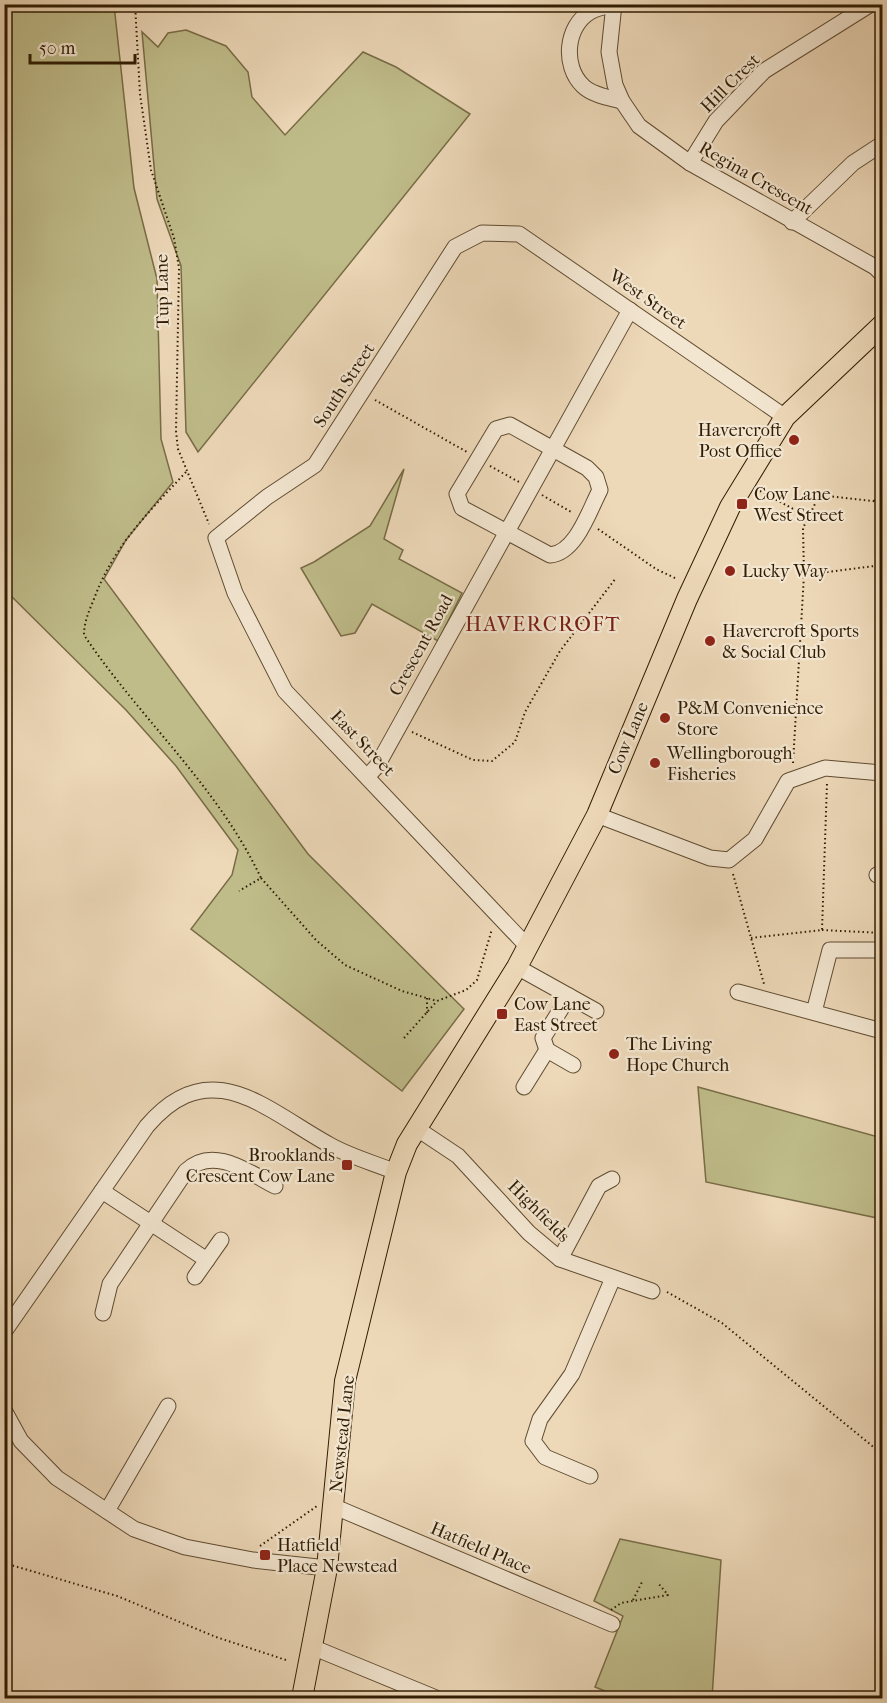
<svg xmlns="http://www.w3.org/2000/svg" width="887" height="1703" viewBox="0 0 887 1703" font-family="'IM FELL French Canon',serif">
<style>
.green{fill:#bfbc8a;stroke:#786c46;stroke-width:1.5}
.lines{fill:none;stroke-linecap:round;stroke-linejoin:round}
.minor-casing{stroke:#5f4b30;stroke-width:17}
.major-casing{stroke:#301c03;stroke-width:22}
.path{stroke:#301c03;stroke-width:2;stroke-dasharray:1.5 3;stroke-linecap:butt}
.minor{stroke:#f3e6d1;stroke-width:15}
.major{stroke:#edd8b8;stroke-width:20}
.poi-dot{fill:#8f2418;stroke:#f3e6d1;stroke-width:2}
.labels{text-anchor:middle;stroke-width:4.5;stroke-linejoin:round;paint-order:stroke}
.street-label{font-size:18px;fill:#301c03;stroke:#f3e6d1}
.poi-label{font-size:18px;fill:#301c03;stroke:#f3e6d1;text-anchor:start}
.quarter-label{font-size:21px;letter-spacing:1.5px;fill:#7a1f14;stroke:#f3e6d1}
</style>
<rect width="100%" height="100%" fill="#edd8b8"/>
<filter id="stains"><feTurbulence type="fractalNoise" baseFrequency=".00333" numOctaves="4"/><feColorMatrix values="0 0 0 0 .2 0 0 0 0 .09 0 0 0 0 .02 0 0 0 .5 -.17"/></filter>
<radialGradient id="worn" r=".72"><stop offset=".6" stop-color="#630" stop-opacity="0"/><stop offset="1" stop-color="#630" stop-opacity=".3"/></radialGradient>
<g class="green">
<polygon points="4,5 114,5 134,188 157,279 161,439 173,482 126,540 104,579 308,854 464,1009 402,1091 191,929 232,875 238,850 176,766 126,710 5,590"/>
<polygon points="186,30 226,46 248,72 252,97 285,135 363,52 396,67 470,114 198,452 186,432 181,266 157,199 142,32 158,47 168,33"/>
<polygon points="404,469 384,539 403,550 399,559 462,593 438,641 372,604 355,633 341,636 301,568 314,562 370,526"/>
<polygon points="698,1087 882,1138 882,1219 706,1182"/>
<polygon points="620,1539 721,1560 712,1698 622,1698 595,1687 623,1616 594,1601"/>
</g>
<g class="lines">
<defs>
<g id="minor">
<path d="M612,4C606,7 596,8 590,12C566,26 562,66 583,86C592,95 610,98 622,101"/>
<polyline points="614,4 609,52 615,85 622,101 639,126 690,163 875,267 882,274"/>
<polyline points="690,163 716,121 764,71 871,4"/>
<polyline points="792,222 853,163 882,144"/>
<path d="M510,425L587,468L596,477L600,490C589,511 576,553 550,555L462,508L457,494L496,429Z"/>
<polyline points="368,776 377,766 630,310"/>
<polyline points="597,815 710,858 729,860 755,839 788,781 825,768 882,773"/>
<polyline points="877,875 882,873"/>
<polyline points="527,946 285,691 235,593 216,538 267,497 315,465 455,247 482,233 519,234 785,417"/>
<polyline points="517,967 596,1011"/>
<polyline points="738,992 882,1031"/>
<polyline points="814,1012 830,950 876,950"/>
<polyline points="547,1050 543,1038 569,996"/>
<polyline points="524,1087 547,1050 573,1065"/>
<polyline points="416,1128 458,1156 529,1233 560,1259 652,1291"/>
<polyline points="102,1191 207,1260"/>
<polyline points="560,1259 599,1186 612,1179"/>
<polyline points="195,1277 221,1240"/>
<path d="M103,1313L110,1284L186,1171C213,1145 248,1172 275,1186"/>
<path d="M4,1332L147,1126C210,1052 265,1109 328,1144C348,1156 374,1163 396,1172"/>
<polyline points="4,1410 21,1441 57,1478 134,1529 185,1547 253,1560 327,1568"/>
<polyline points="590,1476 545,1457 533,1441 540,1419 572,1374 613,1278"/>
<polyline points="335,1507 612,1624"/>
<polyline points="107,1511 168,1406"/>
<polyline points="312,1647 436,1698"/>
</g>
<polyline id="major" points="302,1698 327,1568 345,1381 396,1172 407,1144 517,967 597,815 687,599 730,507 785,417 882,325"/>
</defs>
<use href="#minor" class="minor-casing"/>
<use href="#major" class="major-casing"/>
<g class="path">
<polyline points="135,4 140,94 151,170 174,238 179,268 176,431 178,449 209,524"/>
<polyline points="375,400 467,452"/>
<polyline points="490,466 519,482"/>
<path d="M186,472C148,513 114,545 94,599C89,611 84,622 84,635C140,719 217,785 261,878L239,891"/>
<polyline points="760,491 808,517"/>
<polyline points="542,495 573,513"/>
<polyline points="874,501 882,489"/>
<polyline points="598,529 656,569 677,579"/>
<polyline points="804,575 803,528 817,500 828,496 882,502"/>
<polyline points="412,732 473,760 492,761 515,742 525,712 560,651 616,578"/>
<polyline points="793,763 804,575 882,565"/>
<polyline points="733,874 764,984"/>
<polyline points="261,878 316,940 345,965 402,991 437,1001 466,990 477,980 492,929"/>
<polyline points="822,930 882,933"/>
<polyline points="751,938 822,930 827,783"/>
<polyline points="427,1013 427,998"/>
<polyline points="404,1038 437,1001"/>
<polyline points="667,1292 722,1323 882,1454"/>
<polyline points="4,1455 10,1451"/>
<polyline points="260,1546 317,1506"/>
<polyline points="4,1563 117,1596 216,1637 286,1660"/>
<polyline points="633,1600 642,1582"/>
<polyline points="611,1610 621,1603 668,1595 658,1583"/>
</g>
<use href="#minor" class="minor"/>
<use href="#major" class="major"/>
</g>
<g class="poi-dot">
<circle cx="794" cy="440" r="6"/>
<rect x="736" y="498" width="12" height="12" rx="3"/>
<circle cx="730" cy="571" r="6"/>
<circle cx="710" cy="641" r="6"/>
<circle cx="665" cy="718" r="6"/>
<circle cx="655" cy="763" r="6"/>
<rect x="496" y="1008" width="12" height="12" rx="3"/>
<circle cx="614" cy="1054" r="6"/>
<rect x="341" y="1159" width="12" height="12" rx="3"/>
<rect x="259" y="1549" width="12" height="12" rx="3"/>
</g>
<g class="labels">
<g class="street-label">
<text transform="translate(730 83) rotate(-45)" y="6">Hill Crest</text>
<text transform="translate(756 178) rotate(30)" y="6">Regina Crescent</text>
<text transform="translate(162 291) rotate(-91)" y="6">Tup Lane</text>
<text transform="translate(648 299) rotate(35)" y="6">West Street</text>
<text transform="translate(344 385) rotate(-57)" y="6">South Street</text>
<text transform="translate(421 645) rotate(-61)" y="6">Crescent Road</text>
<text transform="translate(628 738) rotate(-67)" y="6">Cow Lane</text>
<text transform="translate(363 743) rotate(46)" y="6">East Street</text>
<text transform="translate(539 1211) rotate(45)" y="6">Highfields</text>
<text transform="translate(342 1434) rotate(-84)" y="6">Newstead Lane</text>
<text transform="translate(481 1548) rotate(23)" y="6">Hatfield Place</text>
</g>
<g class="poi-label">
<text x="782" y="436" text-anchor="end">Havercroft<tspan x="782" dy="21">Post Office</tspan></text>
<text x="754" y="500">Cow Lane<tspan x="754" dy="21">West Street</tspan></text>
<text x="742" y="577">Lucky Way</text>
<text x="722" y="637">Havercroft Sports<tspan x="722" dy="21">&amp; Social Club</tspan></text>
<text x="677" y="714">P&amp;M Convenience<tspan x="677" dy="21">Store</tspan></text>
<text x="667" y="759">Wellingborough<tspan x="667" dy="21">Fisheries</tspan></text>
<text x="514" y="1010">Cow Lane<tspan x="514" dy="21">East Street</tspan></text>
<text x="626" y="1050">The Living<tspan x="626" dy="21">Hope Church</tspan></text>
<text x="335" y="1161" text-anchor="end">Brooklands<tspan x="335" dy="21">Crescent Cow Lane</tspan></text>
<text x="277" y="1551">Hatfield<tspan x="277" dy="21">Place Newstead</tspan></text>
</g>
<g class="quarter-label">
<text x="543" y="631">HAVERCROFT</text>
</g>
</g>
<rect width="887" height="1703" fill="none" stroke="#edd8b8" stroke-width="24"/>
<rect x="6" y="6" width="875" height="1691" fill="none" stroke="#301c03" stroke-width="3"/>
<rect x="12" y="12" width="863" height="1679" fill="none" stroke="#301c03" stroke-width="1.5"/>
<path d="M30 54v9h105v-9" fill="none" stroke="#301c03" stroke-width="3"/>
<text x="39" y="54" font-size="18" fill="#301c03" stroke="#f3e6d1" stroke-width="4.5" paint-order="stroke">50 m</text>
<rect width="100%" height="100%" filter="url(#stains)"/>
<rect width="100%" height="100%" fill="url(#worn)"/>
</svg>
